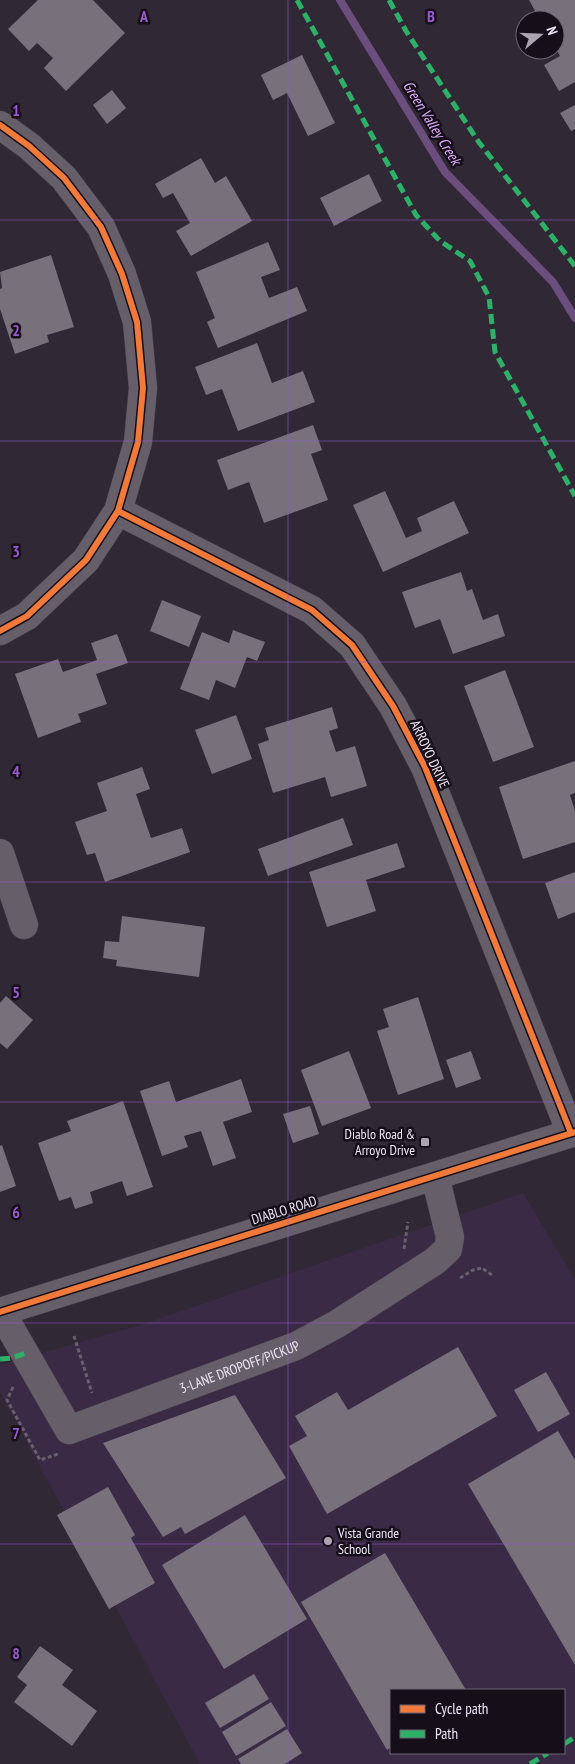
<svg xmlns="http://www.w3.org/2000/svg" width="575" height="1764" viewBox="0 0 575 1764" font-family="'PT Sans Narrow',sans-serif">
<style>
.built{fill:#3b2a46;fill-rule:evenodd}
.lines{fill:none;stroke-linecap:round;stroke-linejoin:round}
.stream{stroke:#6b4d7e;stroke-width:8}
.building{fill:#78717c}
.minor-casing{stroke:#4b4450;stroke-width:29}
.path{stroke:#67616b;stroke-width:3;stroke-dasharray:4 2.5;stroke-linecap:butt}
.minor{stroke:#665f6a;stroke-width:28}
.quiet{stroke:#2db169;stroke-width:5;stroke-dasharray:10 5;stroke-linecap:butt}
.cycleway-casing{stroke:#160f1a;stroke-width:9}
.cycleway{stroke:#f17a3a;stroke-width:6}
.grid{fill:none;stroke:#985acd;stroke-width:1;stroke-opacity:0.55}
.poi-dot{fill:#aca3b2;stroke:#160f1a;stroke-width:2}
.labels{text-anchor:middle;stroke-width:5;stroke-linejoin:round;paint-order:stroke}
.street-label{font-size:14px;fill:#efe5f6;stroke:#160f1a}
.poi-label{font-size:14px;fill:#efe5f6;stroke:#160f1a;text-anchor:end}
.water-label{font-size:15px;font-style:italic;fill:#ddaefc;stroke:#160f1a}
.grid-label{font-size:16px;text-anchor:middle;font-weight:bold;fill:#985acd;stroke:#160f1a;stroke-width:5;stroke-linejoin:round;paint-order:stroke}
</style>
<rect width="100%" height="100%" fill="#302835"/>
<path class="built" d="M523,1193L575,1280V1764H200L0,1392V1365L144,1324ZM391,1690H564V1753H391Z"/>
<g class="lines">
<polyline class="stream" points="340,0 445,172 553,282 575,318"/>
</g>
<g class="building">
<polygon points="38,0 93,0 125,33 66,91 44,68 53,58 37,43 29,51 8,29"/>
<polygon points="529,0 575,0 575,82 559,91 544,65 560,56 555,46 555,20 540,20"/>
<polygon points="302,55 335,123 308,136 287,93 273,100 261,75"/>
<polygon points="112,90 126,108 107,124 93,105"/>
<polygon points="575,105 575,129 571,131 560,113"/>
<polygon points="201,158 215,183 226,176 252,221 191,256 176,231 190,223 173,193 163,198 155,184"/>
<polygon points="369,174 382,201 334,226 320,198"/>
<polygon points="268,242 280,270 261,277 269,298 297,287 307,311 218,348 207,322 215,318 196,272"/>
<polygon points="51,255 74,327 47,335 49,342 15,354 0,309 0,289 2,288 0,272"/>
<polygon points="257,343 272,383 303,371 315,402 238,431 222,389 206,395 195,367"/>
<polygon points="313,425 322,450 311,454 328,500 264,523 249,482 228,490 217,460"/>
<polygon points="385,491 406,538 422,531 417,518 454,501 469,533 383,572 353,505"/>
<polygon points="461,572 467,591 472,589 483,620 498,614 505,636 453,654 440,619 415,628 402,592"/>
<polygon points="162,600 201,616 189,647 150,631"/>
<polygon points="233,630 265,642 257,661 247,657 235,688 216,680 209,700 180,689 202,632 229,643"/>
<polygon points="117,634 128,663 96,674 107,704 78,714 81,722 38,738 15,674 58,659 63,672 97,660 91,643"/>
<polygon points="505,670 534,747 493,762 464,686"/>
<polygon points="332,707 338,728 329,731 336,752 355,746 367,786 331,797 325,777 273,793 258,744 269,740 265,728"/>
<polygon points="236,715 252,759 212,774 195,730"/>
<polygon points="575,761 575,793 570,795 575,811 575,842 523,859 499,787"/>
<polygon points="142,767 150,789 136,794 151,838 182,828 190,852 105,882 95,853 87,855 75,822 107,811 97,783"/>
<polygon points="343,818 353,845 268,876 258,849"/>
<polygon points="397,843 405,867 366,880 376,911 327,927 309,872"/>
<polygon points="575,872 575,912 558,919 545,883"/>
<polygon points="122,916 205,927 199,977 116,966 117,960 103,958 105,941 119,942"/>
<polygon points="6,996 33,1020 7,1049 0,1043 0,1003"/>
<polygon points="418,997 444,1079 398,1095 377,1031 389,1027 383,1009"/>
<polygon points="349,1051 371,1108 322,1126 301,1070"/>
<polygon points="471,1051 481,1079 456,1088 446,1060"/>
<polygon points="241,1079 252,1112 223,1122 236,1158 213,1166 201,1131 184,1136 188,1147 162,1156 140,1091 169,1081 176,1102"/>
<polygon points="123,1101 153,1187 127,1196 122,1181 90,1192 93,1203 75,1209 71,1197 59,1201 38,1143 71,1131 67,1121"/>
<polygon points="310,1106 319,1134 293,1143 283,1114"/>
<polygon points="2,1145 16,1186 0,1192 0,1146"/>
<polygon points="458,1347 497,1416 327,1514 289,1446 307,1436 295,1416 337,1392 348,1410"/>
<polygon points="546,1372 570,1414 538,1432 514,1390"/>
<polygon points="235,1395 286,1478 185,1534 181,1527 163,1537 103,1443"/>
<polygon points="558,1431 575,1460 575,1665 468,1484"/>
<polygon points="108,1487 135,1535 131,1538 155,1583 109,1609 57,1515"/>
<polygon points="245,1515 307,1619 224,1669 162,1565"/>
<polygon points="385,1553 466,1690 391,1690 391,1747 387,1750 301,1602"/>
<polygon points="40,1646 73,1670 62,1685 97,1711 72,1746 14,1702 27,1685 17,1677"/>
<polygon points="254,1674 269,1699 220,1728 205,1703"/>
<polygon points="271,1702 286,1726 236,1756 222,1732"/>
<polygon points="287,1729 302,1753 285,1764 241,1764 238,1759"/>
</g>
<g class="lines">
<defs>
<g id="minor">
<polyline points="0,125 29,146 64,178 101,227 122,274 137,322 143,388 138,442 118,511 86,560 27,616 0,631"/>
<polyline points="118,511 312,610 352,645 393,706 425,767 571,1133"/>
<polyline points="0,853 24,925"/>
<polyline points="0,1312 575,1132"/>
<path id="s1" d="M1,1312L69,1430L296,1346L337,1324L435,1261L448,1249L450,1237L435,1176"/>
</g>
</defs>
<use href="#minor" class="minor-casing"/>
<g class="path">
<polyline points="404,1249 408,1222"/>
<polyline points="460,1278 473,1270 482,1268 492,1275"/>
<polyline points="74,1336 92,1393"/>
<polyline points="13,1387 7,1400 40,1460 58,1454"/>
</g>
<use href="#minor" class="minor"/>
<g class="quiet">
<polyline points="297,0 416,215 440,241 470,261 489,297 495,352 575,496"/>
<polyline points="389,0 406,31 478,141 575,266"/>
<polyline points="0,1359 12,1358 26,1353"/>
<polyline points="564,1744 575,1737"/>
<polyline points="530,1764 548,1753"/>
</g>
<defs>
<g id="cycleway">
<polyline points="0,125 29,146 64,178 101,227 122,274 137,322 143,388 138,442 118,511 86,560 27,616 0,631"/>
<polyline points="118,511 312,610 352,645 393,706 425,767 571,1133"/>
<polyline points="0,1312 575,1132"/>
</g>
</defs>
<use href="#cycleway" class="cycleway-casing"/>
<use href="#cycleway" class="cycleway"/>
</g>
<path class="grid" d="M288,0V1764M0,220H575M0,441H575M0,662H575M0,882H575M0,1102H575M0,1323H575M0,1544H575"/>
<g class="poi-dot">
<rect x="420" y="1137" width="10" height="10" rx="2.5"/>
<circle cx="328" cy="1541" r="5"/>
</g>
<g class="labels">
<g class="street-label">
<text transform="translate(430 754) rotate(65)" y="5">ARROYO DRIVE</text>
<text transform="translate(284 1210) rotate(-17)" y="5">DIABLO ROAD</text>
<text dy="5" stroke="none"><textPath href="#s1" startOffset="318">3-LANE DROPOFF/PICKUP</textPath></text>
</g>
<g class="poi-label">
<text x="415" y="1139">Diablo Road &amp;<tspan x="415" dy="16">Arroyo Drive</tspan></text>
<text x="338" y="1538" text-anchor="start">Vista Grande<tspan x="338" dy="16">School</tspan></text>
</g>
<g class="water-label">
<text transform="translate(432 123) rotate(58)" y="5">Green Valley Creek</text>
</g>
</g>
<g class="grid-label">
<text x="144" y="22">A</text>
<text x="431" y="22">B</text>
<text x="16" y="116">1</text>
<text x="16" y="336">2</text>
<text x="16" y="557">3</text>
<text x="16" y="777">4</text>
<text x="16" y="998">5</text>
<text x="16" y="1218">6</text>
<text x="16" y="1439">7</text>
<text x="16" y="1659">8</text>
</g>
<rect x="390" y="1689" width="175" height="65" fill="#160f1a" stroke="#6d6572"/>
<rect x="400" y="1705" width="25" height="8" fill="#f17a3a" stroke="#6d6572"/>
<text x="435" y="1714" font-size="15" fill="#efe5f6">Cycle path</text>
<rect x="400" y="1730" width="25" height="8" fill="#2db169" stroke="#6d6572"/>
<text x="435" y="1739" font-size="15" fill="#efe5f6">Path</text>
<g transform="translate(540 35) rotate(71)"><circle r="24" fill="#160f1a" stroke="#6d6572"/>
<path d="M0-4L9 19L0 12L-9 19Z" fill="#aca3b2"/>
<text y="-8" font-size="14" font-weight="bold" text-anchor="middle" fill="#efe5f6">N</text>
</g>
</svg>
